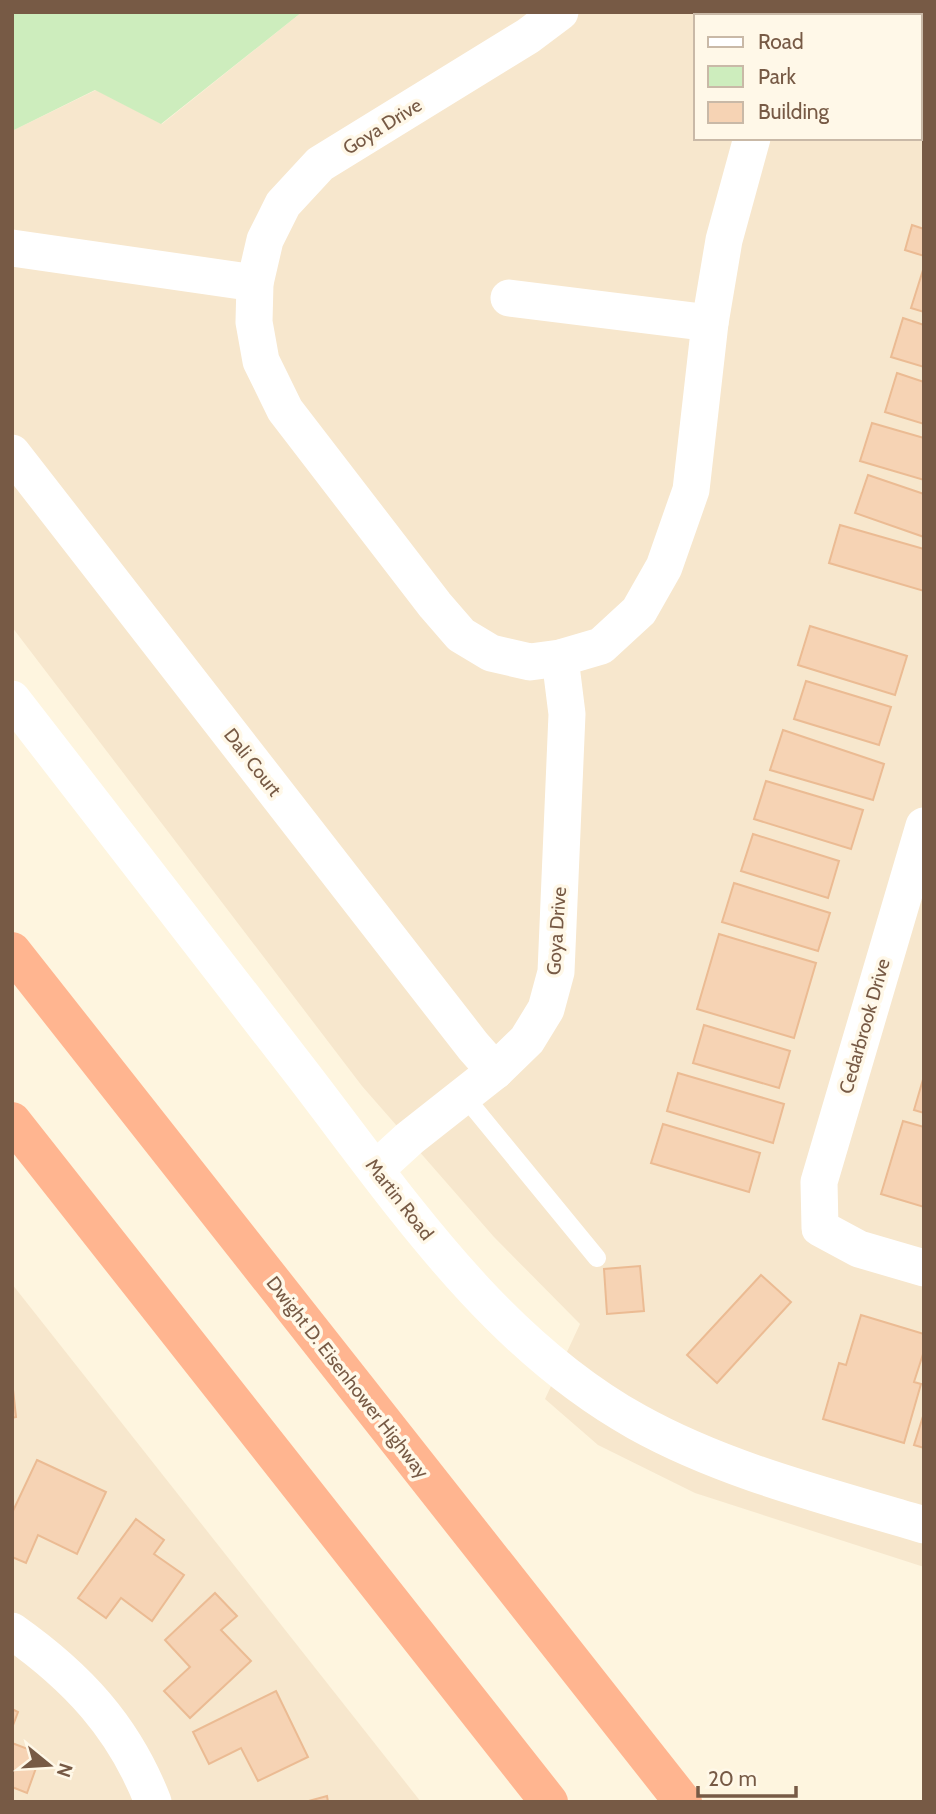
<svg xmlns="http://www.w3.org/2000/svg" width="936" height="1814" viewBox="0 0 936 1814" font-family="Cabin,sans-serif">
<style>
.residential{fill:#f7e7cd;fill-rule:evenodd}
.green{fill:#cdedbd}
.building{fill:#f6d3b4;stroke:#ebbb93;stroke-width:2}
.lines{fill:none;stroke-linecap:round;stroke-linejoin:round}
.lane{stroke:#fff;stroke-width:18}
.street{stroke:#fff;stroke-width:37}
.highway{stroke:#ffb590;stroke-width:38}
.labels{text-anchor:middle;stroke-width:7;stroke-linejoin:round;paint-order:stroke}
.street-label{font-size:19px;fill:#775a45;stroke:#fff8e8}
</style>
<rect width="100%" height="100%" fill="#fef5df"/>
<g class="residential">
<path d="M302,12H924V1567L695,1493L598,1445L545,1399L580,1324L494,1237L362,1086L12,627V131L96,90L162,124ZM696,16H920V138H696Z"/>
<polygon points="12,1284 421,1802 12,1802"/>
</g>
<polygon class="green" points="12,12 302,12 161,124 95,90 12,131"/>
<g class="building">
<polygon points="912,225 924,229 924,256 905,250"/>
<polygon points="923,270 924,270 924,312 911,308"/>
<polygon points="903,318 924,325 924,367 891,357"/>
<polygon points="897,373 924,382 924,424 885,412"/>
<polygon points="872,423 924,438 924,480 860,461"/>
<polygon points="868,475 924,494 924,537 855,513"/>
<polygon points="840,525 924,549 924,591 829,563"/>
<polygon points="810,626 907,656 895,695 798,665"/>
<polygon points="806,681 891,707 879,745 794,719"/>
<polygon points="783,730 884,764 873,800 770,770"/>
<polygon points="766,781 863,810 851,849 754,819"/>
<polygon points="753,834 839,861 828,898 741,871"/>
<polygon points="734,883 830,913 818,951 722,922"/>
<polygon points="719,934 816,963 794,1038 697,1009"/>
<polygon points="704,1025 790,1051 779,1088 693,1063"/>
<polygon points="678,1073 784,1104 773,1143 667,1111"/>
<polygon points="924,1076 924,1113 914,1110"/>
<polygon points="903,1121 924,1127 924,1207 881,1194"/>
<polygon points="663,1124 760,1153 749,1192 651,1163"/>
<polygon points="640,1266 644,1311 607,1314 604,1269"/>
<polygon points="761,1275 791,1302 717,1383 687,1355"/>
<polygon points="861,1315 924,1334 924,1351 914,1382 921,1384 904,1443 823,1419 839,1363 846,1365"/>
<polygon points="12,1380 16,1417 12,1418"/>
<polygon points="924,1413 924,1448 914,1445"/>
<polygon points="37,1460 106,1492 77,1554 38,1535 26,1563 12,1557 12,1513"/>
<polygon points="136,1519 164,1540 154,1554 184,1575 152,1621 121,1598 106,1618 78,1598"/>
<polygon points="215,1593 237,1616 221,1630 251,1661 190,1718 164,1691 190,1667 165,1640"/>
<polygon points="276,1691 308,1757 258,1781 241,1748 209,1764 193,1732"/>
<polygon points="12,1709 18,1712 12,1728"/>
<polygon points="12,1743 41,1754 27,1793 12,1787"/>
<polygon points="327,1796 328,1802 305,1802"/>
</g>
<g class="lines">
<polyline class="lane" points="465,1097 597,1258"/>
<g class="street">
<polyline points="560,12 528,36 320,164 283,204 265,240 255,283 254,322 261,361 285,410 435,605 461,635 491,653 530,662 560,658 601,646 639,611 664,567 691,490 710,323 724,240 752,138"/>
<polyline points="809,16 811,12"/>
<polyline points="12,248 255,283"/>
<polyline points="509,298 710,323"/>
<polyline points="12,453 473,1046 495,1071"/>
<path d="M12,699C108,823 204,947 300,1071C398,1198 493,1342 637,1422C725,1471 827,1496 924,1525"/>
<polyline points="924,826 819,1182 820,1228 859,1249 924,1268"/>
<polyline points="376,1169 410,1138 495,1071 527,1040 546,1009 556,972 567,714 560,658"/>
<path d="M12,1631C77,1677 124,1727 153,1802"/>
</g>
<g class="highway">
<polyline points="12,951 683,1802"/>
<polyline points="12,1121 549,1802"/>
</g>
</g>
<g class="labels">
<g class="street-label">
<text transform="translate(382 126) rotate(-32)" y="7">Goya Drive</text>
<text transform="translate(253 762) rotate(52)" y="7">Dali Court</text>
<text transform="translate(556 931) rotate(-86)" y="7">Goya Drive</text>
<text transform="translate(864 1026) rotate(-74)" y="7">Cedarbrook Drive</text>
<text transform="translate(400 1199) rotate(52)" y="7">Martin Road</text>
<text transform="translate(348 1377) rotate(52)" y="7">Dwight D. Eisenhower Highway</text>
</g>
</g>
<rect width="936" height="1814" fill="none" stroke="#775a45" stroke-width="28"/>
<rect x="694" y="14" width="228" height="126" fill="#fff8e8" stroke="#c9b9a7" stroke-width="2"/>
<rect x="708" y="37" width="35" height="10" fill="#ffffff" stroke="#c9b9a7" stroke-width="2"/>
<text x="758" y="49" font-size="21" fill="#775a45">Road</text>
<rect x="708" y="66" width="35" height="21" fill="#cdedbd" stroke="#c9b9a7" stroke-width="2"/>
<text x="758" y="84" font-size="21" fill="#775a45">Park</text>
<rect x="708" y="102" width="35" height="21" fill="#f6d3b4" stroke="#c9b9a7" stroke-width="2"/>
<text x="758" y="119" font-size="21" fill="#775a45">Building</text>
<g transform="translate(49 1765) rotate(108)" stroke="#fff8e8" stroke-width="5" paint-order="stroke">
<path d="M0-5L12 26L0 18L-12 26Z" fill="#775a45"/>
<text y="-10" font-size="19" font-weight="bold" text-anchor="middle" fill="#775a45">N</text>
</g>
<path d="M698 1786v10h98v-10" fill="none" stroke="#775a45" stroke-width="3.5"/>
<text x="708" y="1786" font-size="21" fill="#775a45" stroke="#fff8e8" stroke-width="5" paint-order="stroke">20 m</text>
</svg>
